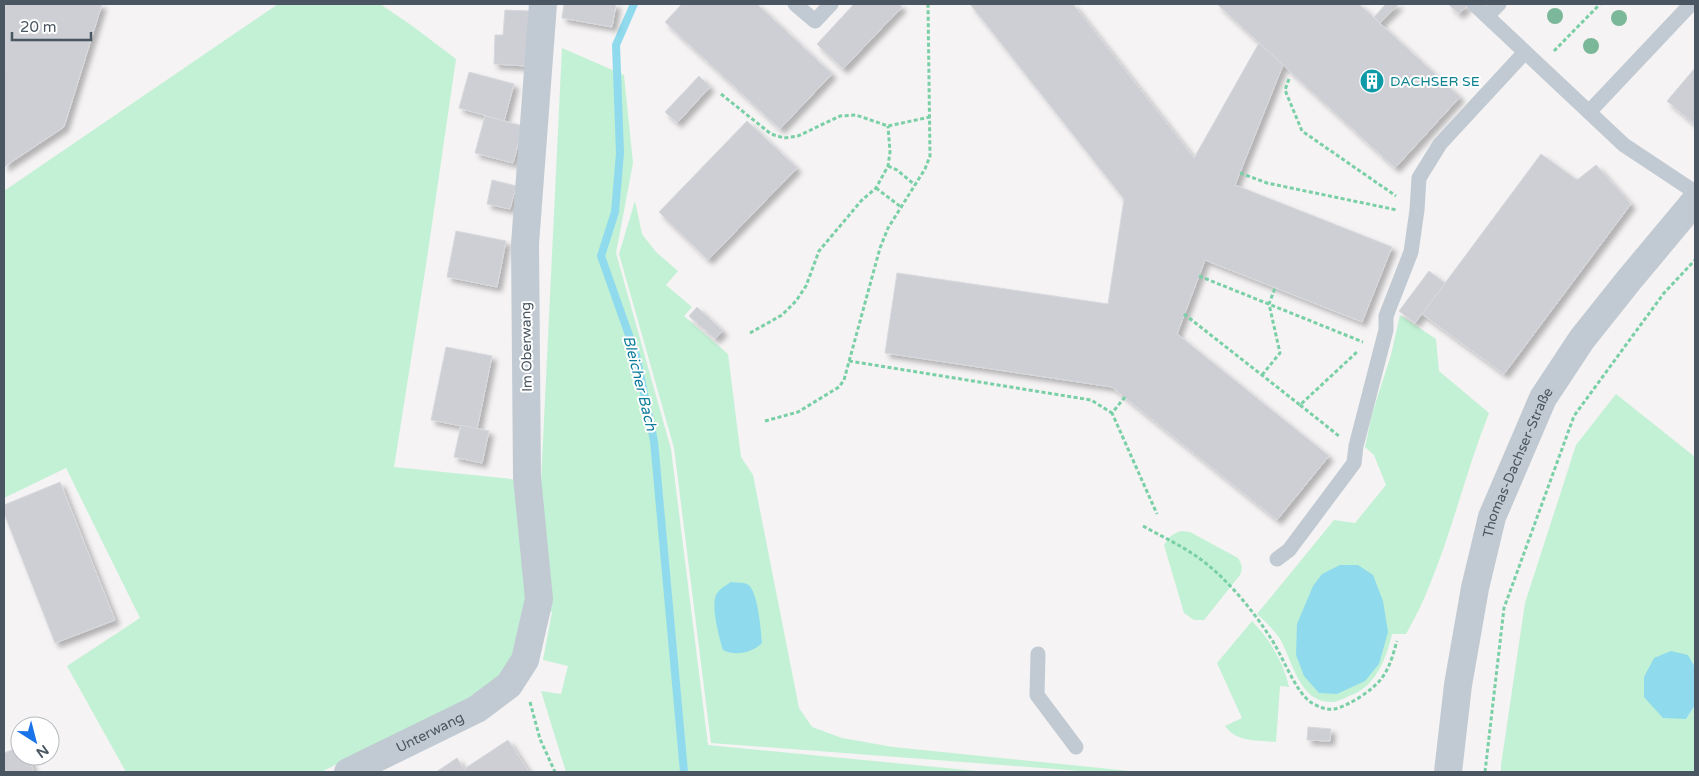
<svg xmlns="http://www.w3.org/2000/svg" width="1699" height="776" viewBox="0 0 1699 776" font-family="'Varela Round',sans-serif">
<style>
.green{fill:#c3f1d5}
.water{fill:#90daee}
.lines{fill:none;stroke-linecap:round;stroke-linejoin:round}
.stream{stroke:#90daee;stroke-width:8}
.building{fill:#cdcfd5;stroke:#d7d9de;filter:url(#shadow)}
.path{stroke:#7ad0a6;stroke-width:3;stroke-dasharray:4 2.5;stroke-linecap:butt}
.service{stroke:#c1cad2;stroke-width:15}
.minor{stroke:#c1cad2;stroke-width:28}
.tertiary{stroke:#c1cad2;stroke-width:28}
.tree{fill:#7bb799}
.labels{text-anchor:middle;stroke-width:4;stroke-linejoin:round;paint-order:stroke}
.culture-label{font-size:14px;fill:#0d838f;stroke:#fff;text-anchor:start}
.street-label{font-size:14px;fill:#4a5661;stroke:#fff}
.water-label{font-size:15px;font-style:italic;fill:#0c7c9b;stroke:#fff}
</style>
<defs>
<filter id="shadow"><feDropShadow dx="4.5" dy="4.5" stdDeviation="2.5" flood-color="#0004"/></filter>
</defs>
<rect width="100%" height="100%" fill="#f5f3f3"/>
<g class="green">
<polygon points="278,4 380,4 411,25 456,59 426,265 394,467 541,482 562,48 624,75 633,163 616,253 671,449 708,745 988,772 566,772 541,691 561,694 568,666 543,660 552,612 528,600 506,674 468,699 321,772 126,772 67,666 140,618 66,468 4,498 4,191"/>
<polygon points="635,201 642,234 656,252 678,271 666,285 692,307 684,316 728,354 741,457 753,475 799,708 812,727 842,738 893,747 1140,772 1095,772 711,743 674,448 619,254"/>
<path d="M1400,315L1436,339L1439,371L1489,413C1466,471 1452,532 1428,589C1422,605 1414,619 1406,634H1392C1387,656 1377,684 1354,694C1348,696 1340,701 1333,702C1299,704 1293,661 1280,639C1273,629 1266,622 1257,614L1334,520L1355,523L1386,485L1374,455L1365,447L1372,414L1391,355Z"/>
<polygon points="1616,394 1695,457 1695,667 1688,655 1686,719 1695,705 1695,772 1501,772 1501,765 1525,603 1576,445"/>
<path d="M1182,531L1190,532L1238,558C1242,565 1243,568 1240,575L1204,620H1194L1184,613L1164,545C1169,537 1173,533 1182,531Z"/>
<path d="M1252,621C1269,638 1284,663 1289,687L1280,686L1276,742C1258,740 1237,743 1225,726L1242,718L1217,663Z"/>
</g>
<g class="water">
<polygon points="1340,565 1358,565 1373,575 1383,601 1388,632 1379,664 1365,681 1337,694 1319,693 1304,676 1296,655 1297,624 1313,586 1322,574"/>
<path d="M731,582C736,583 743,582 747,584C758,589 761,631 762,643C753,652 735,657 723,650C719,637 711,607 716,595C719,589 725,586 731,582Z"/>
<polygon points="1671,651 1688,655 1695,667 1695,705 1686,719 1663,718 1644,697 1644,677 1654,658"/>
</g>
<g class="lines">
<polyline class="stream" points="634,4 616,45 620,153 615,212 601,256 636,355 654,441 684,772"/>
</g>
<g class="building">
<polygon points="5,4 102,4 64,127 4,167"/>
<polygon points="564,4 616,4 612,27 562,18"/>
<polygon points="682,4 757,4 832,74 780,129 665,22"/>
<polygon points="854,4 899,4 902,7 843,69 817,44"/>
<polygon points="970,4 1073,4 1194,158 1259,43 1283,65 1235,185 1392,247 1362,322 1205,260 1177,334 1329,456 1277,520 1112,387 885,353 897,273 1108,304 1124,199"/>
<polygon points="1217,4 1359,4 1460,97 1395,168"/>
<polygon points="1386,4 1399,4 1380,23 1374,17"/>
<polygon points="1448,4 1469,4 1459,14"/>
<polygon points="505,10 530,11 527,66 494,64 495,35 503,35"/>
<polygon points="1695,68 1695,120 1693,123 1667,101"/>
<polygon points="469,72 514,84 504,121 459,108"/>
<polygon points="699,76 710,87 677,123 665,112"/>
<polygon points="485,116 523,126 513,163 475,153"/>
<polygon points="747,121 797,168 708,260 659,212"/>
<polygon points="1541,154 1577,180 1596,165 1631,204 1504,374 1422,314"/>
<polygon points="492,180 516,186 510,209 487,204"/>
<polygon points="456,231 506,241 497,287 447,277"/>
<polygon points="1429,271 1445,283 1415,323 1399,311"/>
<polygon points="697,307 723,331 715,339 689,316"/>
<polygon points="446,347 492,356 477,429 431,420"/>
<polygon points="461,425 489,431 482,463 454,457"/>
<polygon points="60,482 115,620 55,643 4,513 4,505"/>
<polygon points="1308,727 1331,729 1330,741 1307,740"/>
<polygon points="508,740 529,772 466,772 464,769"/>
<polygon points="20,747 20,756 28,756 34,772 4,772 4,753"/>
<polygon points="457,758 466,772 436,772"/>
</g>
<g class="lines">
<g class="path">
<polyline points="1554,51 1600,4"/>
<polyline points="1289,79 1285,90 1302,131 1396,196"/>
<polyline points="721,94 771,134 784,138 798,136 840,116 856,115 888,126 930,117"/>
<polyline points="888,166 897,170 915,185"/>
<polyline points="1240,173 1267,183 1397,210"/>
<polyline points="876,188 901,207"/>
<polyline points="1199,276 1363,342"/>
<polyline points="1184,314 1300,405 1358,351"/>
<polyline points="750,333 782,315 796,301 806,286 819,251 861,201 876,188 888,166 890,152 888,126"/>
<polyline points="849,361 1091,400 1112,413"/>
<polyline points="1262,375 1280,353 1269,304 1275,288"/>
<polyline points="1125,397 1112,413 1157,514"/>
<polyline points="1300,405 1339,436"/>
<polyline points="765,421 798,412 839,387 844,380 880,248 888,228 925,169 930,156 928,4"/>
<path d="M1143,526C1161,536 1180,545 1196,556C1224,575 1252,609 1270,637C1282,654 1296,694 1312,703C1319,707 1326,710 1334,709C1347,707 1373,690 1381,679C1390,668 1393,654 1397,641"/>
<polyline points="530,702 540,739 555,772"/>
<polyline points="1485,772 1504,608 1574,416 1664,293 1695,260"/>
</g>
<g class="service">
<polyline points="795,4 815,21 831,4"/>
<polyline points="1474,4 1624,145 1695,192"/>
<polyline points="1487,16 1499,4"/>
<polyline points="1589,112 1691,4"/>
<polyline points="1277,559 1289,550 1354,463 1356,446 1386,330 1386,316 1411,252 1417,210 1419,178 1440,144 1525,52"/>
<polyline points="1038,654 1037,695 1076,747"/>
</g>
<path class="minor" id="s1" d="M348,772L477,709L509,685L525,660L539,599L527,477L525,244L543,4"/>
<path class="tertiary" id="s2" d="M1448,772L1458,685L1475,588L1492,517L1543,398L1582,339L1629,280L1695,201"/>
</g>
<g class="tree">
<circle cx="1555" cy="16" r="8"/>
<circle cx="1619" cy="18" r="8"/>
<circle cx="1591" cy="46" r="8"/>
</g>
<defs>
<symbol id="building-disc" viewBox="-11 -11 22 22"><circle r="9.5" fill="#0f9aa8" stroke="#fff"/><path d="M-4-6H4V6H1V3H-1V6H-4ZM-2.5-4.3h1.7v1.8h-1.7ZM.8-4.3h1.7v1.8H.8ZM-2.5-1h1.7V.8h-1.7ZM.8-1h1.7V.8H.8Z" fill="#fff"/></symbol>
</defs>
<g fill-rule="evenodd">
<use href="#building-disc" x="1358" y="67" width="28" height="28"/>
</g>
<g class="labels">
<g class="culture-label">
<text x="1390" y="86">DACHSER SE</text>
</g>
<g class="street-label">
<text transform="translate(526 347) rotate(-91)" y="5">Im Oberwang</text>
<text dy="5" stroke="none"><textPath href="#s2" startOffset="319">Thomas-Dachser-Straße</textPath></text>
<text dy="5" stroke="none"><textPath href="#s1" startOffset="91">Unterwang</textPath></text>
</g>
<g class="water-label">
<text transform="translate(640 383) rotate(76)" y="5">Bleicher Bach</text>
</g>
</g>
<rect width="1699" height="776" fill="none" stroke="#4a5661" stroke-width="10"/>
<g transform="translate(35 741) rotate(144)"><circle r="24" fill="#ffffff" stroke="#b7bbc0"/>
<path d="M0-4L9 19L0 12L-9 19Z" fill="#1a73e8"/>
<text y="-8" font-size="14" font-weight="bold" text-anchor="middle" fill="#4a5661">N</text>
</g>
<path d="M12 32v8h79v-8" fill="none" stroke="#4a5661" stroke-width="2.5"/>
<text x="20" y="32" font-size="15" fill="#4a5661" stroke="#ffffff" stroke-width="4" paint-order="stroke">20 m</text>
</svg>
